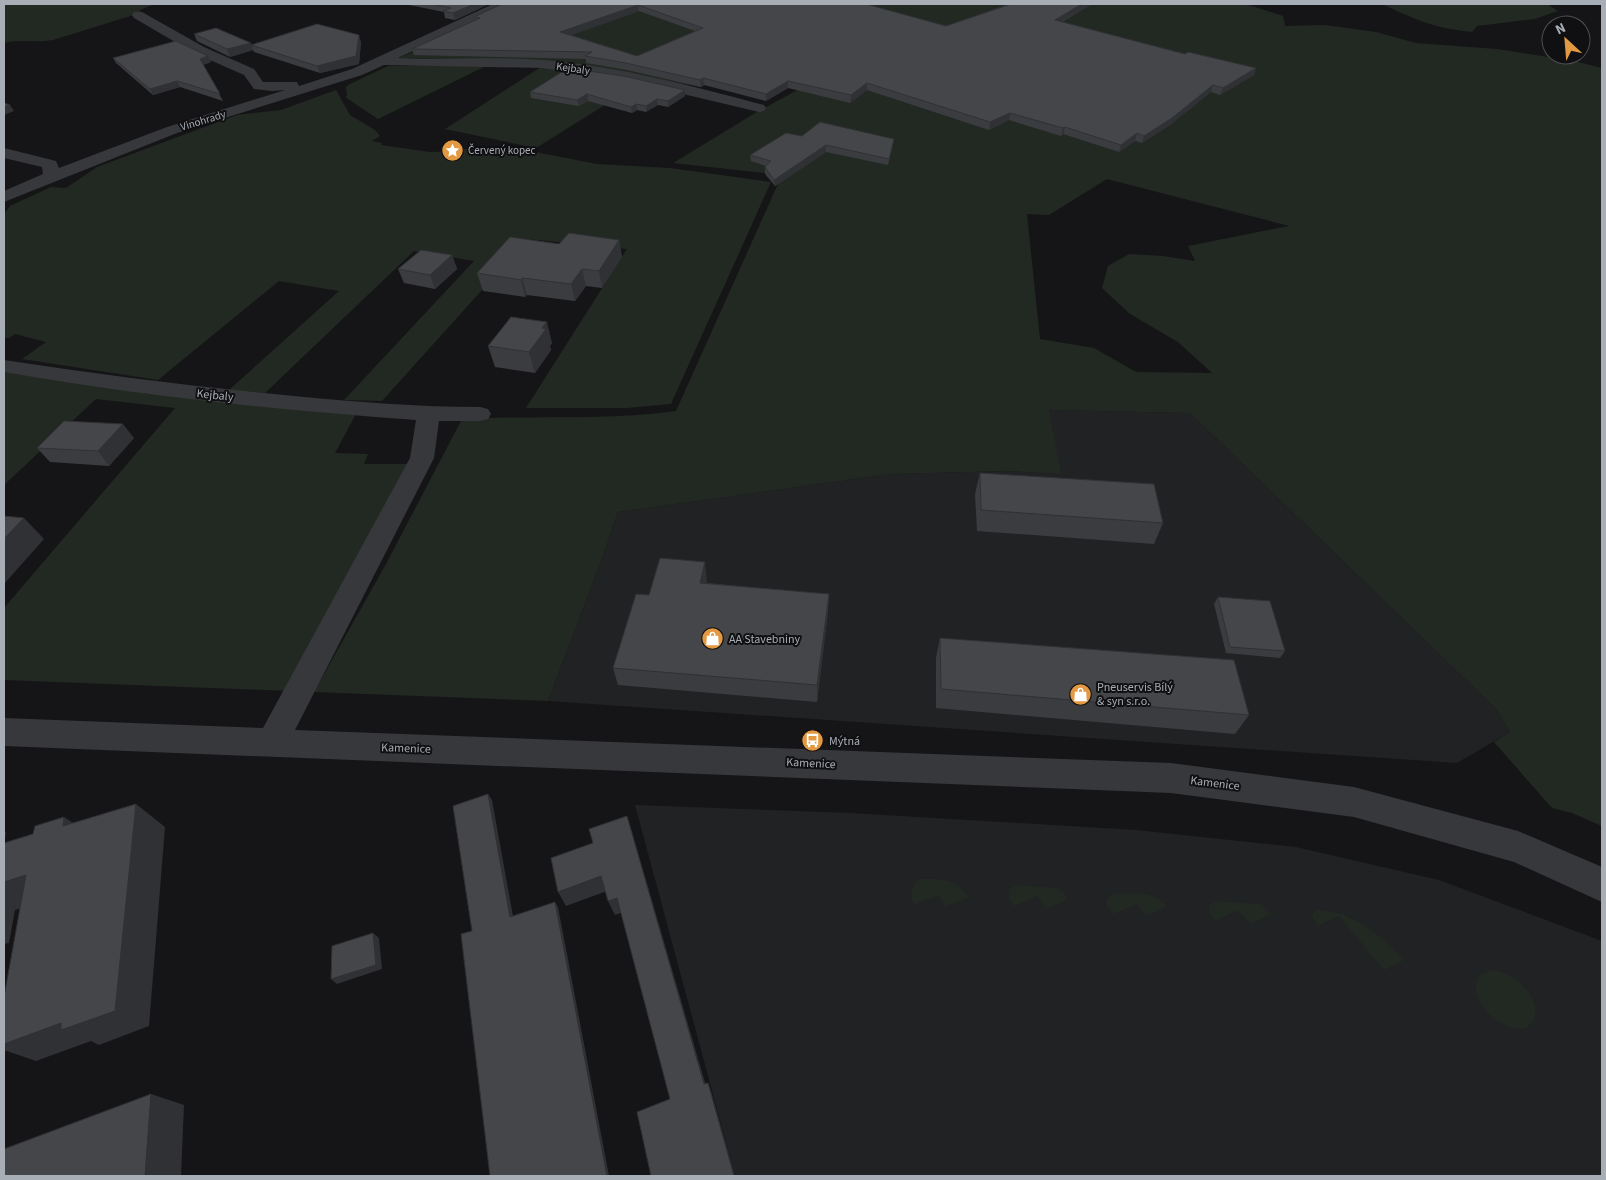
<svg xmlns="http://www.w3.org/2000/svg" width="1606" height="1180" viewBox="0 0 1606 1180" font-family="'Source Sans 3',sans-serif">
<style>
.built{fill:#212224}
.green{fill:#222922;fill-rule:evenodd}
.lines{fill:none;stroke-linecap:round;stroke-linejoin:round}
.minor{fill:#37383c;fill-rule:evenodd}
.wall{fill:#3a3c40;fill-rule:evenodd}
.shaded-wall{fill:#303134}
.building{fill:#44464a;stroke:#303134;fill-rule:evenodd}
.labels{text-anchor:middle;stroke-width:4;stroke-linejoin:round;paint-order:stroke}
.far-street-label{font-size:11px;fill:#a8aeb6;stroke:#101012}
.far-poi-label{font-size:11px;fill:#a8aeb6;stroke:#101012;text-anchor:start}
.street-label{font-size:12px;fill:#a8aeb6;stroke:#101012}
.poi-label{font-size:12px;fill:#a8aeb6;stroke:#101012;text-anchor:start}
</style>
<rect width="100%" height="100%" fill="#151517"/>
<g class="built">
<polygon points="1048,410 1190,413 1495,708 1510,732 1457,763 548,701 602,559 618,512 891,474 1007,471 1060,474"/>
<polygon points="635,805 851,813 1136,830 1296,847 1439,880 1602,941 1602,1176 735,1176"/>
</g>
<g class="green">
<path d="M4,4H155L140,10V13L53,40C37,43 20,39 4,43Z"/>
<path d="M521,4H1246L1283,16L1285,26L1325,25L1376,32L1416,43L1497,49L1574,61L1602,68V826L1572,813L1552,808L1494,742L1510,732L1495,708L1190,413L1049,410L1061,474L1007,471L891,474L618,512L602,559L548,701L314,692L386,564L462,419C533,415 605,421 676,411L782,175L673,163L757,112L814,81L743,62L701,87L553,62L399,58ZM1107,179L1289,226L1188,246L1195,261L1163,256L1129,254L1108,266L1102,288L1130,314L1178,342L1212,373L1136,372L1094,348L1040,339L1027,214L1049,215Z"/>
<path d="M1382,4H1547L1558,11L1535,19L1477,26L1472,32C1433,28 1416,20 1382,4Z"/>
<polygon points="488,65 378,119 345,97 347,96 346,87 350,84 388,66"/>
<polygon points="541,67 640,83 536,148 445,129"/>
<polygon points="336,90 350,115 375,130 380,136 372,141 382,143 381,145 430,152 463,151 465,149 535,152 597,164 670,168 771,182 671,404 627,408 526,408 627,249 528,239 382,401 344,400 474,261 414,251 265,393 229,390 339,291 279,281 158,380 22,359 46,342 15,334 9,338 4,338 4,214 10,206 51,187 66,188 97,167 237,115 281,110"/>
<polygon points="4,372 125,388 123,390 149,394 152,392 356,414 335,453 368,454 364,464 410,464 290,691 4,680 4,608 175,408 96,399 4,485"/>
<path d="M918,879C939,878 957,878 969,897L945,907L939,895L914,905C909,894 912,889 918,879Z"/>
<polygon points="1016,885 1057,888 1064,893 1067,900 1046,909 1037,896 1014,906 1009,898 1009,890"/>
<path d="M1113,893C1132,894 1155,890 1167,907L1146,916L1137,904L1113,914L1107,906V899Z"/>
<polygon points="1216,901 1261,904 1271,914 1250,924 1238,910 1216,921 1209,912 1209,906"/>
<path d="M1318,910C1354,911 1381,936 1404,960L1384,970L1339,916L1318,926L1312,916L1314,912Z"/>
<path d="M1492,970C1508,972 1521,981 1530,994C1540,1009 1537,1032 1514,1028C1493,1024 1466,997 1479,975Z"/>
</g>
<g class="lines">
<g class="minor">
<path d="M493,4H508L506,7L398,58C447,61 495,56 543,60C619,66 691,86 764,105L766,108L764,111L759,112L624,80L542,68L384,65L362,75L177,133L4,202V191L43,174L42,167L4,158V148L56,161L59,168L167,127L285,90L272,91L254,89L244,75L194,53L134,18L132,15L134,12H142L204,47L254,69L263,82H297L299,86L352,69Z"/>
<path d="M4,360C100,375 197,387 294,396C356,402 418,407 480,407L488,409L491,414L488,419L480,421H439L434,458L295,730L1171,763L1354,787L1518,831L1602,867V902L1514,862L1354,817L1171,793L4,746V718L263,728L410,458L416,420C278,410 140,396 4,372Z"/>
</g>
</g>
<g class="wall">
<polygon points="404,4 489,4 455,20 445,18 444,12"/>
<path d="M502,4H866L946,26L1009,4H1007H1092L1062,22L1185,54L1256,68L1254,75L1220,95L1211,92L1170,125L1142,143L1135,141L1119,152L1063,134L1061,136L1009,120L989,130L867,90L850,103L788,88L766,101L704,85L701,87L627,70L586,63V59L414,55L412,49L475,20L474,17ZM639,11L695,31L637,56L571,35Z"/>
<polygon points="194,34 252,45 361,42 359,64 320,73 254,52 253,50 230,57 197,41"/>
<polygon points="208,56 211,62 203,65 223,101 180,87 153,95 116,63 113,58"/>
<polygon points="685,90 685,96 668,107 658,105 646,112 637,110 632,113 588,101 579,106 531,98 530,92"/>
<polygon points="802,136 894,139 893,145 888,165 826,152 775,186 765,174 765,167 766,166 751,161 750,155"/>
<polygon points="619,240 622,257 602,288 586,286 575,301 527,295 525,297 483,291 477,273 559,244"/>
<polygon points="452,255 457,269 435,289 404,283 398,269"/>
<polygon points="552,343 550,346 551,350 535,373 495,367 488,346"/>
<polygon points="134,438 109,466 50,462 37,448"/>
<polygon points="980,473 1163,523 1154,544 977,531 975,494"/>
<polygon points="707,580 706,583 829,594 828,612 817,702 618,685 613,668 649,595"/>
<polygon points="1218,597 1285,651 1280,658 1226,653 1214,604"/>
<polygon points="940,638 1249,715 1235,734 936,708 936,658"/>
</g>
<g class="shaded-wall">
<polygon points="474,4 489,4 455,20 453,13"/>
<polygon points="1082,4 1092,4 1053,26 1055,20"/>
<polygon points="638,5 639,11 561,39 560,32"/>
<polygon points="359,35 361,42 359,64 320,73 317,66"/>
<polygon points="251,43 253,50 230,57 227,49"/>
<polygon points="208,56 211,62 202,65 200,59"/>
<polygon points="1256,68 1254,75 1220,95 1223,88"/>
<polygon points="703,78 704,85 701,87 700,80"/>
<polygon points="177,81 180,87 153,95 150,89"/>
<polygon points="788,81 788,88 766,101 766,94"/>
<polygon points="867,83 867,90 850,103 851,95"/>
<polygon points="1213,85 1211,92 1170,125 1142,143 1144,136"/>
<polygon points="685,90 685,96 668,107 668,101"/>
<polygon points="587,94 588,101 579,106 577,100"/>
<polygon points="657,99 658,105 646,112 646,106"/>
<polygon points="636,104 637,110 632,113 631,107"/>
<polygon points="10,105 14,111 4,115 4,107"/>
<polygon points="1010,113 1009,120 989,130 990,122"/>
<polygon points="1065,127 1063,134 1061,136 1063,128"/>
<polygon points="1137,133 1135,141 1119,152 1121,145"/>
<polygon points="894,139 893,145 888,165 889,159"/>
<polygon points="826,145 826,152 775,186 774,180"/>
<polygon points="619,240 622,257 602,288 599,271"/>
<polygon points="452,255 457,269 435,289 430,275"/>
<polygon points="582,269 586,286 575,301 571,284"/>
<polygon points="522,278 527,295 525,297 521,280"/>
<polygon points="547,322 552,343 550,346 551,350 535,373 529,352 542,328"/>
<polygon points="123,424 134,438 109,466 98,451"/>
<polygon points="24,518 44,539 4,584 4,539"/>
<polygon points="705,562 707,580 703,600 700,583"/>
<polygon points="829,594 828,612 817,702 817,685"/>
<polygon points="488,794 492,800 514,922 510,917"/>
<polygon points="136,804 165,827 149,1026 99,1045 91,1041 36,1061 4,1050 4,1044 61,1023"/>
<polygon points="627,816 632,832 708,1093 704,1084"/>
<polygon points="64,817 97,839 63,826"/>
<polygon points="4,831 6,833 4,842"/>
<polygon points="26,875 61,896 15,910 9,943 4,944 4,882"/>
<polygon points="601,876 607,891 566,906 558,892"/>
<polygon points="617,898 623,912 615,915 608,901"/>
<polygon points="555,902 558,907 609,1176 607,1176"/>
<polygon points="373,933 379,938 382,969 337,984 331,979"/>
<polygon points="708,1083 711,1091 735,1176 734,1176"/>
<polygon points="151,1094 184,1105 181,1176 145,1176"/>
</g>
<g class="building">
<polygon points="431,4 474,4 453,13 443,11 451,8"/>
<path d="M502,4H866L946,26L1011,4H1082L1055,20L1185,54L1188,52L1256,68L1223,88L1213,85L1172,118L1144,136L1137,133L1121,145L1065,127L1063,128L1010,113L990,122L867,83L851,95L788,81L766,94L703,78L700,80L626,63L585,56L592,52L412,49L480,18L474,17ZM638,5L703,28L637,56L560,32Z"/>
<polygon points="317,24 359,35 356,56 317,66 251,45"/>
<polygon points="216,28 251,43 227,49 194,34"/>
<polygon points="176,41 208,56 200,59 220,94 177,81 150,89 113,58"/>
<polygon points="568,68 623,76 685,90 668,101 657,99 646,106 636,104 631,107 587,94 577,100 530,92"/>
<polygon points="4,103 10,105 4,107"/>
<polygon points="820,122 894,139 889,159 826,145 774,180 765,167 771,161 750,155 786,133 802,136"/>
<polygon points="569,233 619,240 599,271 582,269 571,284 522,278 521,280 477,273 510,237 559,244"/>
<polygon points="421,250 452,255 430,275 398,269"/>
<polygon points="511,317 547,322 542,328 546,329 529,352 488,346"/>
<polygon points="64,421 123,424 98,451 37,448"/>
<polygon points="980,473 1154,484 1163,523 981,510"/>
<polygon points="4,516 24,518 4,539"/>
<polygon points="660,558 705,562 700,583 829,594 817,685 613,668 636,594 649,595"/>
<polygon points="1218,597 1270,601 1285,651 1230,647"/>
<polygon points="940,638 1234,660 1249,715 941,689"/>
<polygon points="488,794 510,917 555,902 607,1176 490,1176 461,934 472,931 453,806"/>
<polygon points="136,804 115,1011 61,1030 61,1023 4,1044 4,997 26,875 4,882 4,843 33,834 35,826 64,817 63,826"/>
<polygon points="627,816 704,1084 708,1083 734,1176 651,1176 637,1112 670,1099 617,898 608,901 601,876 558,892 551,858 593,843 589,829"/>
<polygon points="373,933 376,965 331,979 332,946"/>
<polygon points="151,1094 145,1176 4,1176 4,1149"/>
</g>
<defs>
<symbol id="sight-disc" viewBox="-11 -11 22 22"><circle r="9.5" fill="#e39941" stroke="#101012"/><path d="M0-6L1.8-2.2L6-1.7L2.9 1.2L3.7 5.4L0 3.3L-3.7 5.4L-2.9 1.2L-6-1.7L-1.8-2.2Z" fill="#fff"/></symbol>
<symbol id="shop-disc" viewBox="-11 -11 22 22"><circle r="9.5" fill="#e39941" stroke="#101012"/><path d="M-5-2.5h2.3a2.7 3.5 0 0 1 5.4 0H5L5.5 6h-11ZM-1.5-2.5h3a1.5 2.3 0 0 0-3 0Z" fill="#fff"/></symbol>
<symbol id="bus-disc" viewBox="-11 -11 22 22"><circle r="9.5" fill="#e39941" stroke="#101012"/><path d="M-5-6H5V4H4V6H2V4H-2V6H-4V4H-5ZM-3.5-4V0h7V-4ZM-3.5 1.2v1.5H-2V1.2ZM2 1.2v1.5H3.5V1.2Z" fill="#fff"/></symbol>
</defs>
<g fill-rule="evenodd">
<use href="#sight-disc" x="440" y="138" width="25" height="25"/>
<use href="#shop-disc" x="700" y="626" width="25" height="25"/>
<use href="#shop-disc" x="1068" y="682" width="25" height="25"/>
<use href="#bus-disc" x="800" y="728" width="25" height="25"/>
</g>
<g class="labels">
<g class="far-street-label">
<text transform="translate(573 68) rotate(8)" y="4">Kejbaly</text>
<text transform="translate(203 120) rotate(-17)" y="4">Vinohrady</text>
</g>
<g class="far-poi-label">
<text x="468" y="154">Červený kopec</text>
</g>
<g class="street-label">
<text transform="translate(215 395) rotate(6)" y="4">Kejbaly</text>
<text transform="translate(406 748) rotate(2)" y="4">Kamenice</text>
<text transform="translate(811 763) rotate(3)" y="4">Kamenice</text>
<text transform="translate(1215 783) rotate(7)" y="4">Kamenice</text>
</g>
<g class="poi-label">
<text x="729" y="643">AA Stavebniny</text>
<text x="1097" y="691">Pneuservis Bílý<tspan x="1097" dy="14">&amp; syn s.r.o.</tspan></text>
<text x="829" y="745">Mýtná</text>
</g>
</g>
<rect width="1606" height="1180" fill="none" stroke="#a8aeb6" stroke-width="10"/>
<g transform="translate(1566 40) rotate(334)"><circle r="24" fill="#101012" stroke="#4d4f54"/>
<path d="M0-4L9 19L0 12L-9 19Z" fill="#e39941"/>
<text y="-8" font-size="14" font-weight="bold" text-anchor="middle" fill="#a8aeb6">N</text>
</g>
</svg>
